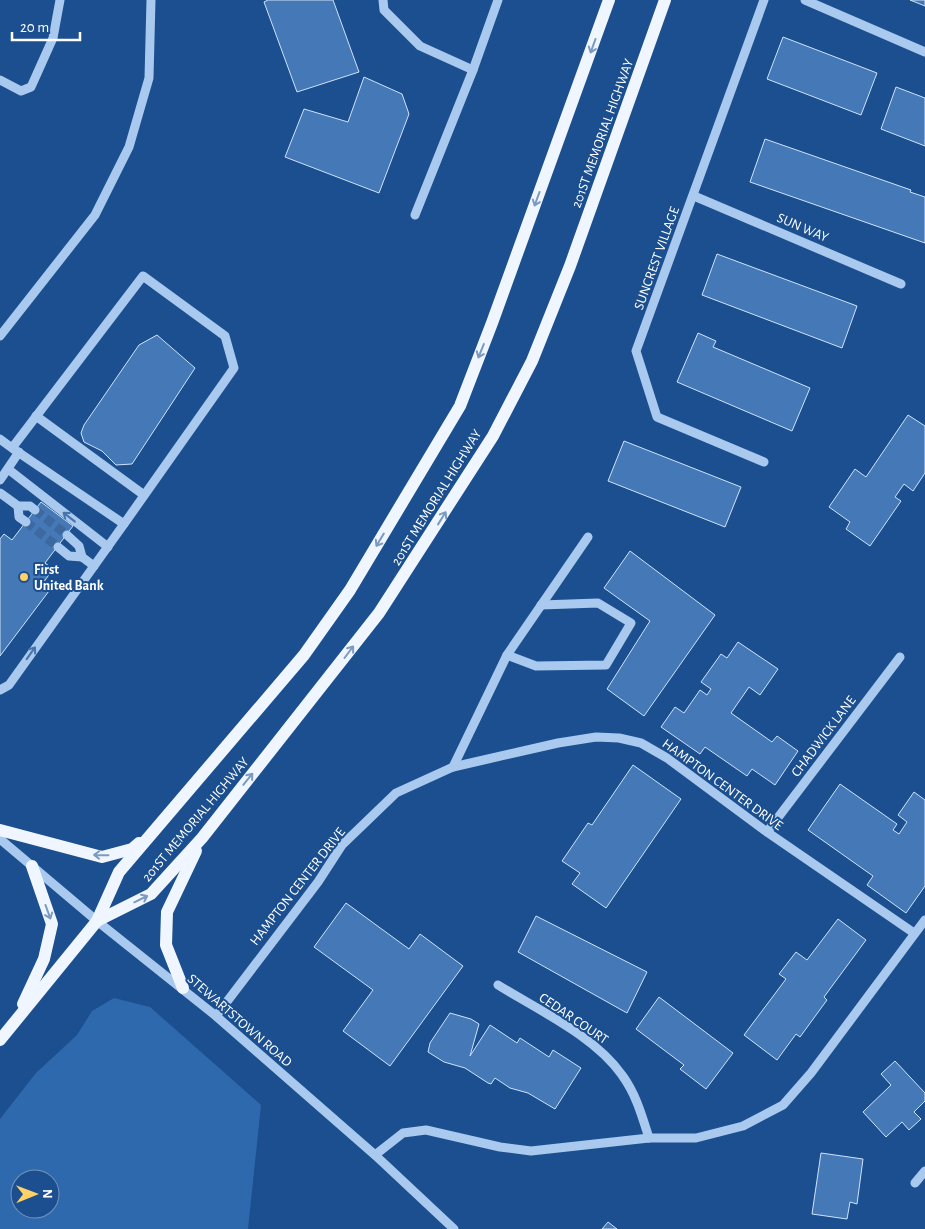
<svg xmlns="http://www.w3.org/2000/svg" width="925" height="1229" viewBox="0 0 925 1229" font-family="'Alegreya Sans',sans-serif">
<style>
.green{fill:#2e69ad;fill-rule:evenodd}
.building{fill:#4478b7;stroke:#cfe3fa}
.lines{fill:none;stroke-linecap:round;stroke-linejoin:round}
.minor-tunnel{stroke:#3d69a0;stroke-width:9;stroke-dasharray:9 4.5;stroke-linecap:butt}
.minor{stroke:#a9c9ee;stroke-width:9}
.major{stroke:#f0f6ff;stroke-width:12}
.oneway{stroke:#7b9ac1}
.oneway2{stroke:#4674ac}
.poi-dot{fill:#ffd166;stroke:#1b4f8f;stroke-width:2}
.labels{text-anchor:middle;stroke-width:4;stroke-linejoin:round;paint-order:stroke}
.street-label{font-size:14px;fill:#fff;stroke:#1b4f8f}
.poi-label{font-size:14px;font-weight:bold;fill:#fff;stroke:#1b4f8f;text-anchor:start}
</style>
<rect width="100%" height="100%" fill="#1b4f8f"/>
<path class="green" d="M114,998L150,1007L261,1105L248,1229H0V1119L36,1073L77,1035L92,1011ZM20,1179H50V1209H20Z"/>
<g class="building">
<polygon points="268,0 333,0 359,72 297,92 264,2"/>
<polygon points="910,0 925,0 925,6"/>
<polygon points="783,37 877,73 861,115 767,79"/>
<polygon points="364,77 402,94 409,114 379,193 285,157 304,109 348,122"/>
<polygon points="896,87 925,98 925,146 881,129"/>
<polygon points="765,139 911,190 910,192 925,197 925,243 750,182"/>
<polygon points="717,254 857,306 842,348 702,295"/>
<polygon points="698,333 716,341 713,347 810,388 792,431 677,382"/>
<polygon points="157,335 195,368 132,464 116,465 102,451 84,442 81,433 84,425 139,345"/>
<polygon points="908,415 925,426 925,473 913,491 904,484 895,497 901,501 870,546 846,529 850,522 829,507 855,469 866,477"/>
<polygon points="624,441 741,487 725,527 608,481"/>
<polygon points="41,502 73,526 45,563 53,569 41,586 49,591 0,656 0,539 4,534 12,540"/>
<polygon points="630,551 715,615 644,716 607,689 650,621 604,588"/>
<polygon points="738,642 778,669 760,695 749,687 731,713 772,742 777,736 798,751 775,785 752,769 747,776 705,747 700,754 661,727 675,707 684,713 700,690 707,695 711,689 701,682 721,654 727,658"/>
<polygon points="633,765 681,799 606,908 572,884 580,873 562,861 588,823 592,825"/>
<polygon points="840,784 897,824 893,830 899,834 907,822 898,815 914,792 925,800 925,886 906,913 867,885 873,876 808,830"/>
<polygon points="346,903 409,949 420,934 463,966 390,1066 343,1031 373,990 314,947"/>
<polygon points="536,916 647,972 627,1013 518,952"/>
<polygon points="838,919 866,940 824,997 827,1000 800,1037 796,1034 777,1060 744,1035 786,979 779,974 796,952 807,960"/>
<polygon points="659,997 733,1053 706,1089 680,1069 684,1065 636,1029"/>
<polygon points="450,1013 471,1019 479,1024 470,1056 490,1025 517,1043 520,1038 549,1057 553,1050 581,1068 555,1109 528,1093 510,1088 495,1078 491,1084 488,1083 465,1068 444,1062 428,1052 430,1043"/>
<polygon points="895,1061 925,1093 925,1101 914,1112 921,1119 909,1130 902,1122 886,1137 863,1112 891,1085 881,1074"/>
<polygon points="821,1153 863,1159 857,1204 850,1202 847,1219 812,1214"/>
<polygon points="608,1222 617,1229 602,1229"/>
</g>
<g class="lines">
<g class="minor-tunnel">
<polyline points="35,510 67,535"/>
<polyline points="26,522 58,547"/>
</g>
<g class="minor">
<polyline points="383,0 384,10 420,46 473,70 415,215"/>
<polyline points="805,0 925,52"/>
<polyline points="473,70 498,0"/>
<polyline points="0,80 21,91 31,87 53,38 60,0"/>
<polyline points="694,196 901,284"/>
<polyline points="0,336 95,215 129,147 149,78 151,0"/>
<polyline points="36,416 144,495"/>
<polyline points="0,439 12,448 124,524 234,368 225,336 143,276 12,448"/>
<polyline points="764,462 657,417 636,351 764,0"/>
<polyline points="8,469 108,547"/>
<polyline points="0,480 19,452"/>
<polyline points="0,493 18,506 30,506 35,510"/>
<polyline points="18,506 19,517 26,522"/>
<polyline points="67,535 79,546 82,557 94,566"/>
<polyline points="58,547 69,556 82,557"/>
<polyline points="507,655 536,666 606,665 631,623 598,603 541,605"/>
<polyline points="0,690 9,685 124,524"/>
<polyline points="453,767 507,655 588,537"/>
<polyline points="767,832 900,657"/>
<polyline points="0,839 97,921 216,1016 375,1155 454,1229"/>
<path d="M498,985C538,1010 595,1036 622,1075C636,1094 642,1116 649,1138"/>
<polyline points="216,1016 318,882 342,845 396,793 453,767 558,743 596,737 619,738 641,743 667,758 767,832 914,933"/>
<polyline points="375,1155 403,1133 426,1130 500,1147 531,1151 649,1138 696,1138 743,1126 783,1105 811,1073 925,920"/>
<polyline points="915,1183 925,1171"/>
</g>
<g class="major">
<polyline points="0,830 102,857 132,849 139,843"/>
<polyline points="97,921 151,894 202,838 379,613 493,436 532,361 570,266 665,0"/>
<polyline points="183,988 166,945 167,912 196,851"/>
<polyline points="23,1004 44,959 52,924 32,866"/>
<polyline points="0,1040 97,921 119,872 304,655 350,590 460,406 492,323 609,0"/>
</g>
</g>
<defs><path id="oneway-shaft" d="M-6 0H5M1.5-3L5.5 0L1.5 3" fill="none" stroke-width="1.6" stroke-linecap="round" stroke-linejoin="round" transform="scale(1.25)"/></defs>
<g class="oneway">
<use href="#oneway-shaft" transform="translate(593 46) rotate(110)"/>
<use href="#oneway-shaft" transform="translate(537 199) rotate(110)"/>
<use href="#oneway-shaft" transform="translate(481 351) rotate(112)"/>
<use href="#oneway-shaft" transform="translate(442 518) rotate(-58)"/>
<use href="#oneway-shaft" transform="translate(380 540) rotate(121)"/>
<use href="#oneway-shaft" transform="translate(349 652) rotate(-53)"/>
<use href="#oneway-shaft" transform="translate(248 779) rotate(-51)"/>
<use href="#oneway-shaft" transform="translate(101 855) rotate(-179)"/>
<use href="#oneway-shaft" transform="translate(141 899) rotate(-26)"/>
<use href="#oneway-shaft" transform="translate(48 912) rotate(70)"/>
</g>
<g class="oneway2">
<use href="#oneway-shaft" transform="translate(69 517) rotate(-142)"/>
<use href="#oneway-shaft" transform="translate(31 653) rotate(-55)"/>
</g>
<circle class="poi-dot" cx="24" cy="577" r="5"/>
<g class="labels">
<g class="street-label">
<text transform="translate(602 133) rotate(-70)" y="5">201ST MEMORIAL HIGHWAY</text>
<text transform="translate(803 227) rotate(23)" y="5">SUN WAY</text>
<text transform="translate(656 258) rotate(-70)" y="5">SUNCREST VILLAGE</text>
<text transform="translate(436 497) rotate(-58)" y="5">201ST MEMORIAL HIGHWAY</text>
<text transform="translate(823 736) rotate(-53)" y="5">CHADWICK LANE</text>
<text transform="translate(723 784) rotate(36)" y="5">HAMPTON CENTER DRIVE</text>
<text transform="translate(195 819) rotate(-50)" y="5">201ST MEMORIAL HIGHWAY</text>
<text transform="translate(297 886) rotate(-52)" y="5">HAMPTON CENTER DRIVE</text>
<text transform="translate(574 1018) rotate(34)" y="5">CEDAR COURT</text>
<text transform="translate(240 1020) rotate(41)" y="5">STEWARTSTOWN ROAD</text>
</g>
<g class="poi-label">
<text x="34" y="574">First<tspan x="34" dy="16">United Bank</tspan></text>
</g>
</g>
<g transform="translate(35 1194) rotate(89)"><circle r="24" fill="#1b4f8f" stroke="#7695bc"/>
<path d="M0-4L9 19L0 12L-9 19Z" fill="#ffd166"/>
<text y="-8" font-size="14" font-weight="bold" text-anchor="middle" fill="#ffffff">N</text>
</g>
<path d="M12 32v8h68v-8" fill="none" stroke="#ffffff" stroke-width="2.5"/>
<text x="20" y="32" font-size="15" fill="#ffffff" stroke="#1b4f8f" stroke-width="4" paint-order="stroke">20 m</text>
</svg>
